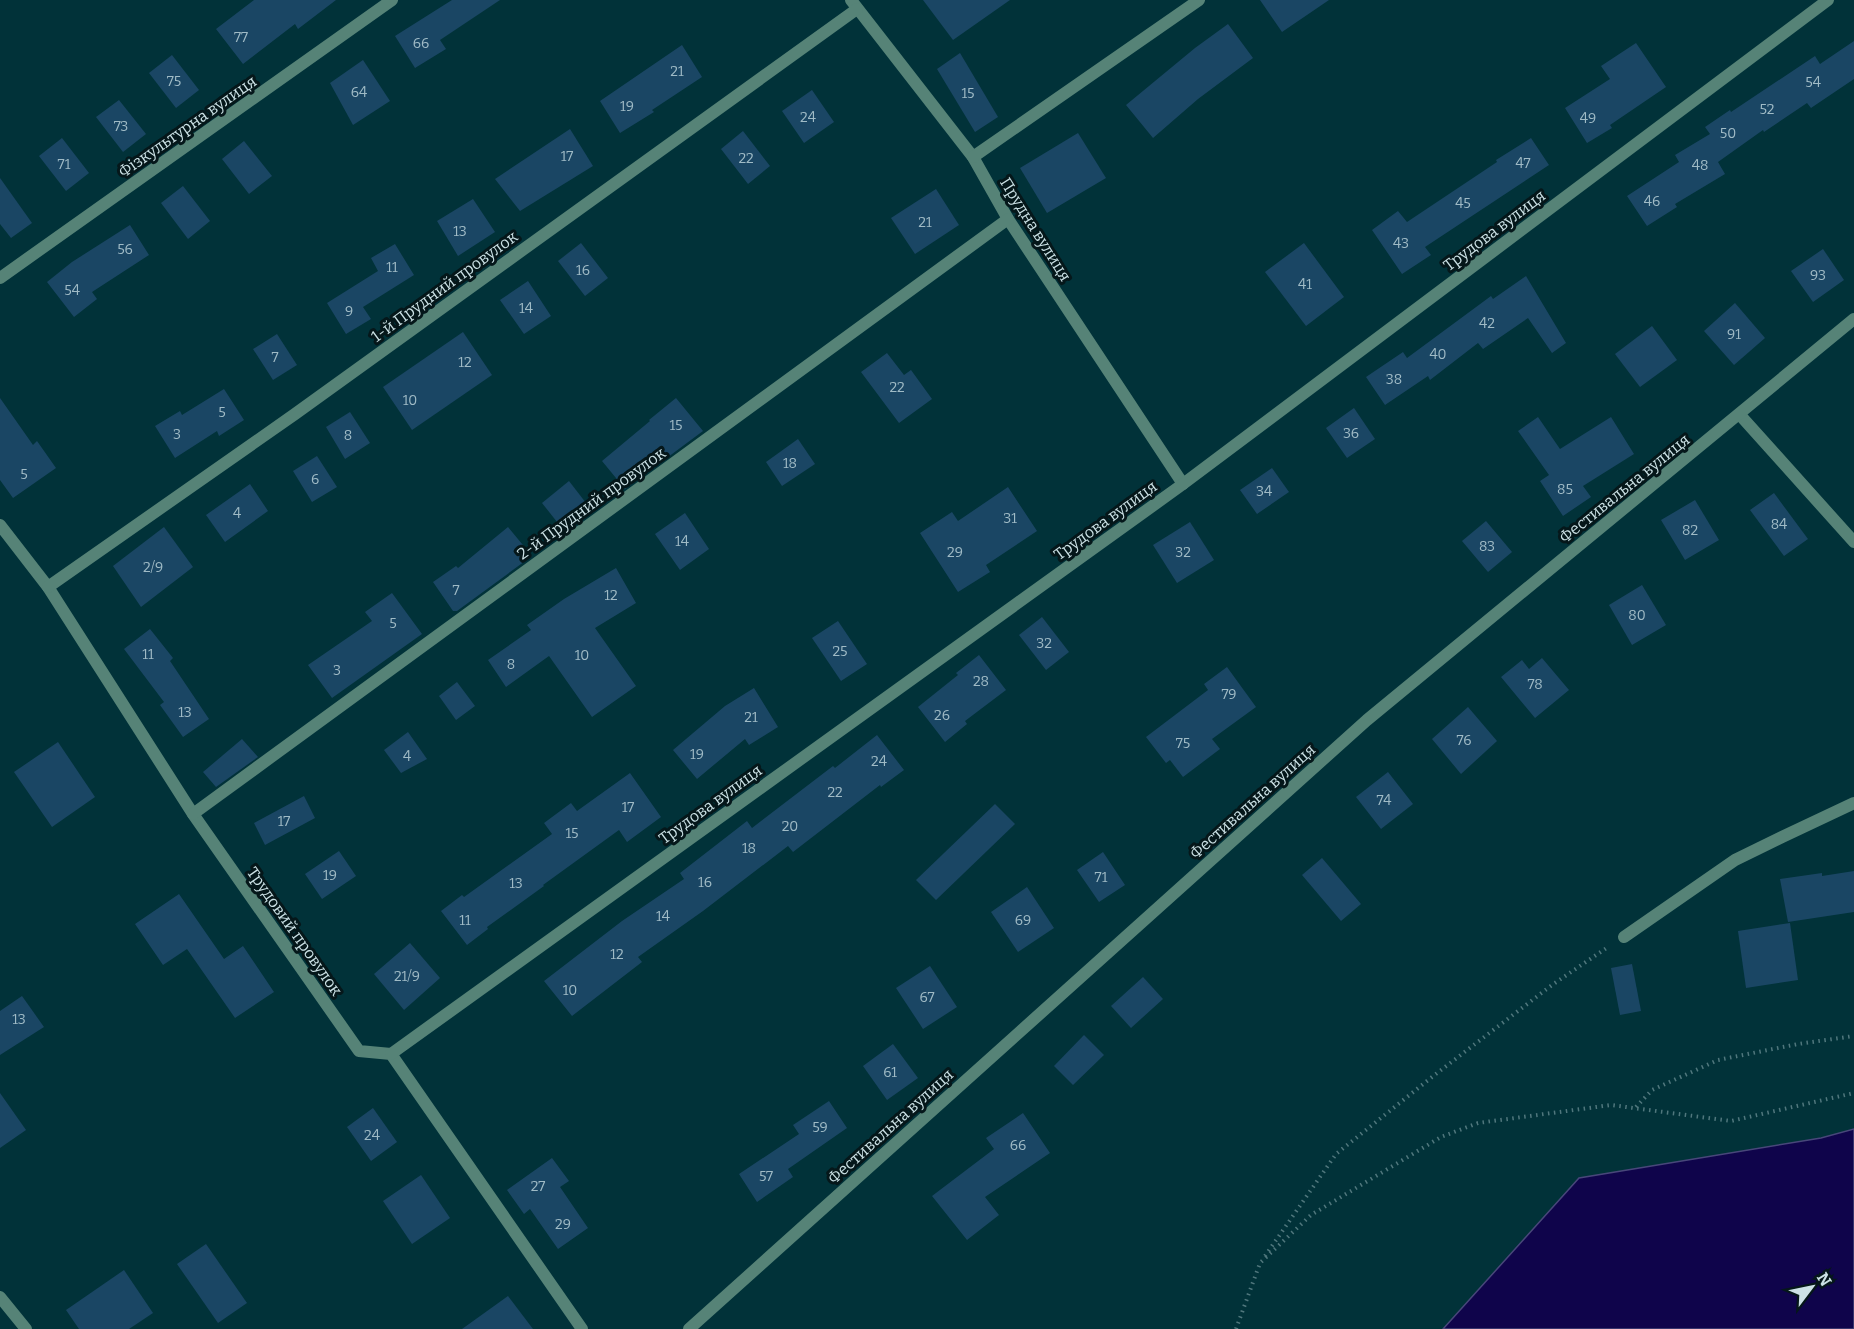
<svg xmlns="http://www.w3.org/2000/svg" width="1854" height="1329" viewBox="0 0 1854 1329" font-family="Bitter,serif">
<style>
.water{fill:#0f044b;stroke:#48477a;stroke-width:1.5}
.building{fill:#1a4664}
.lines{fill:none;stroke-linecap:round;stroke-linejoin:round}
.path{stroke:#50777d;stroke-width:4;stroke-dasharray:1.5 4.5;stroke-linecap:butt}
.street{stroke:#568377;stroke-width:12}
.labels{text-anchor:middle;stroke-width:6;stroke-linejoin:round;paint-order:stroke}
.number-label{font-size:14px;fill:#a0bbc6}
.street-label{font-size:16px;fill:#cce2e6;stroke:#05171a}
</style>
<rect width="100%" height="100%" fill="#013239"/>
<polygon class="water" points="1854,1129 1854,1329 1443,1329 1579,1178 1821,1138"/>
<g class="building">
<polygon points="254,0 336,0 298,29 295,24 243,64 216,29"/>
<polygon points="452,0 500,0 440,40 446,49 415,68 395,36"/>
<polygon points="923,0 1010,0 953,40"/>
<polygon points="1260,0 1329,0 1282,32"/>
<polygon points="1228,24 1253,58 1198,99 1153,138 1126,105 1195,48"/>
<polygon points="1854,41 1854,79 1811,108 1807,103 1764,132 1763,130 1718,162 1725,174 1675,204 1677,207 1647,226 1627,196 1679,162 1675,155 1710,134 1705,127 1730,110 1731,112 1815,56 1820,64"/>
<polygon points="1636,43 1666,87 1610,125 1612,128 1587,143 1565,108 1610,79 1601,66"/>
<polygon points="682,45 702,77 652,110 654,112 620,133 600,101"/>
<polygon points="960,53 998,117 975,132 937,69"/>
<polygon points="172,55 199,90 176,108 149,73"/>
<polygon points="363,60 390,101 353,125 330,83"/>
<polygon points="812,90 834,122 804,143 782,111"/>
<polygon points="119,100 146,134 123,152 96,117"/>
<polygon points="570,129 593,166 520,211 495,179"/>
<polygon points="743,131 770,166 748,184 721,149"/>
<polygon points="1078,133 1106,178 1047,213 1020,168"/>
<polygon points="62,138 89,173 66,191 39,156"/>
<polygon points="1531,138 1549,165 1425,247 1431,255 1402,274 1372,230 1398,211 1407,222 1497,162 1496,160"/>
<polygon points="244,141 272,176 249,194 222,159"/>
<polygon points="0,178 32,223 11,238 0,224"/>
<polygon points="183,186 210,221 188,239 161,203"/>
<polygon points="936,189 959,225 915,254 891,218"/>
<polygon points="473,199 495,232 458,256 437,221"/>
<polygon points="130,225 149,255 92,292 97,299 74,317 47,282 72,262"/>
<polygon points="581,243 608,278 585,296 558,261"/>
<polygon points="1304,243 1344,297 1306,326 1265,272"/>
<polygon points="395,244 414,275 363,307 371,319 346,334 327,303 378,271 371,258"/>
<polygon points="1823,249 1844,280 1813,302 1791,271"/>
<polygon points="1526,276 1566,343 1552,353 1528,318 1483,349 1478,343 1430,380 1428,376 1385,405 1366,377 1403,352 1407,358 1491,296 1493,299"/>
<polygon points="528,281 551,316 524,334 500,300"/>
<polygon points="1735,303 1765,338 1734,365 1704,331"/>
<polygon points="1652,326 1677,360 1640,387 1615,354"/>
<polygon points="463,332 492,375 412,430 383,387"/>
<polygon points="277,334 297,365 273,380 253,349"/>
<polygon points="887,353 904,375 911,370 932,399 899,423 861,372"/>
<polygon points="224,389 244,420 219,436 217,431 175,458 155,426 180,411 182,415"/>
<polygon points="0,398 33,445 37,441 56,468 13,498 0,480"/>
<polygon points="676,398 703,431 625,489 602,461 650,421 649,420"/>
<polygon points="1354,408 1375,439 1347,458 1326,428"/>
<polygon points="350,412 370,443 345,459 326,427"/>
<polygon points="1538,417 1560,449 1611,417 1634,454 1583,486 1591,497 1563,516 1540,481 1549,475 1518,431"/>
<polygon points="798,439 815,464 782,486 766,462"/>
<polygon points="317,456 337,487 312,502 293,471"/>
<polygon points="1272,468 1289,492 1257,514 1240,490"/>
<polygon points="569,481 593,512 565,532 542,503"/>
<polygon points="250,484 268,511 225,542 206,515"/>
<polygon points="1008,487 1037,531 986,565 990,572 958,592 920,533 952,512 958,521"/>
<polygon points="1774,493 1808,539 1784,556 1750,510"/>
<polygon points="1695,500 1719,540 1685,560 1661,520"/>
<polygon points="685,513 709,549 680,570 655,534"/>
<polygon points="1486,521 1512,552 1488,572 1462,541"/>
<polygon points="1190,522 1214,560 1177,583 1153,545"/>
<polygon points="164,527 193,567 141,607 113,566"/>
<polygon points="508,527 532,556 457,611 453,611 433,582 456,566 458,568"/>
<polygon points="616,568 636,603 595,628 636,686 592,717 549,656 506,687 488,660 531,630 527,625 564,599"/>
<polygon points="1642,585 1666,625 1632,645 1609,605"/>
<polygon points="392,593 422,634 332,698 308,665 372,621 365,612"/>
<polygon points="1042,617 1069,652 1046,670 1019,635"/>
<polygon points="838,621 867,664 841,681 812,638"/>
<polygon points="150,629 173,658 170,661 209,719 183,737 160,705 164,702 124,649"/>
<polygon points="979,655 1006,690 965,721 967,724 945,742 918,707 958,675 956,673"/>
<polygon points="1542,658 1569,690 1535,718 1501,677 1522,660 1529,669"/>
<polygon points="1227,667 1256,707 1212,739 1220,749 1183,777 1170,760 1166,763 1146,737 1208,690 1204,684"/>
<polygon points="457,682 475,706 456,720 439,696"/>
<polygon points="754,688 778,727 749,745 745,739 697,779 673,750 725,706"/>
<polygon points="1468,707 1497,741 1461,774 1432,739"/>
<polygon points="408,732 427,759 401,773 384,750"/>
<polygon points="877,735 904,770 881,787 880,785 793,852 788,846 703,911 638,957 642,962 572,1016 544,981 622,921 684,879 680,873 747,821 752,828 833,766 835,768"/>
<polygon points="242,739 258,757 216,787 203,772"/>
<polygon points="58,742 95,797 52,827 14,772"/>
<polygon points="1388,772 1413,804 1381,829 1356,797"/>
<polygon points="630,773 661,817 627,842 619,830 543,885 544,886 487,927 488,929 467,945 441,911 462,895 464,897 552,834 544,823 571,803 577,811"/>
<polygon points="304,796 315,818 265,845 254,823"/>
<polygon points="995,804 1015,824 936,900 916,880"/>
<polygon points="339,851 356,876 322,899 305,874"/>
<polygon points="1103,852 1125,885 1099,902 1077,870"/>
<polygon points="1322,858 1361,904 1341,921 1302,875"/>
<polygon points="1854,871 1854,912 1788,922 1780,879 1822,873 1822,876"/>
<polygon points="1027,887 1054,928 1018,952 991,912"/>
<polygon points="179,894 224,959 243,946 274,992 235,1018 187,949 163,965 135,924"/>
<polygon points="1790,923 1798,980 1746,988 1738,931"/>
<polygon points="410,943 440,978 404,1010 374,974"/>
<polygon points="1632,964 1641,1011 1620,1015 1611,968"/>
<polygon points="930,966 957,1007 923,1029 896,988"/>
<polygon points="1143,977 1163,999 1131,1028 1111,1006"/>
<polygon points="22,996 44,1027 0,1055 0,1011"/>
<polygon points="1084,1035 1104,1055 1073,1085 1054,1066"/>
<polygon points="893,1044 918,1078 887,1100 863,1066"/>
<polygon points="0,1093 26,1130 0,1148"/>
<polygon points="829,1101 847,1128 788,1169 793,1177 757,1202 739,1174 799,1134 793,1125"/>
<polygon points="373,1108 397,1142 371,1161 347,1127"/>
<polygon points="1023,1113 1050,1153 985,1197 999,1215 967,1240 932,1196 994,1149 986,1138"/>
<polygon points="552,1158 569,1181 560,1187 588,1228 558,1249 530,1209 524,1214 507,1190"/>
<polygon points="421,1175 450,1218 412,1244 383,1201"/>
<polygon points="206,1244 247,1303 218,1323 177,1264"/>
<polygon points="124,1270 153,1313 129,1329 79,1329 66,1310"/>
<polygon points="508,1296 533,1329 462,1329"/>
</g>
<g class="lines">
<g class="path">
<polyline points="1636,1107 1652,1090 1718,1060 1798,1044 1854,1036"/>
<polyline points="1265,1256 1336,1154 1432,1077 1552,985 1608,947"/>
<polyline points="1236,1329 1260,1263 1311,1215 1441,1137 1478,1123 1611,1105 1731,1121 1854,1093"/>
</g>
<g class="street">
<polyline points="851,0 973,157 1008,219 1183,484"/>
<polyline points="973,157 1199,0"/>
<polyline points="0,278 392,0"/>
<polyline points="1740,415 1854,542"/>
<polyline points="0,525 48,587 193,814 359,1051 391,1054 582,1329"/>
<polyline points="48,587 295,414 857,9"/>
<polyline points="193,814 1008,219"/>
<polyline points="1624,937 1735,860 1782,837 1854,803"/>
<polyline points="391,1054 1183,484 1828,0"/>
<polyline points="0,1297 26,1329"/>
<polyline points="689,1329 1367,720 1854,319"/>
</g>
</g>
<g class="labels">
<g class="number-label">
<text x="241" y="42">77</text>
<text x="421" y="48">66</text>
<text x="677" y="76">21</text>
<text x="174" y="86">75</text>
<text x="1813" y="87">54</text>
<text x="359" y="97">64</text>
<text x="968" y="98">15</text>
<text x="627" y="111">19</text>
<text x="1767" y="114">52</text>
<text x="808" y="122">24</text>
<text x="1588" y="123">49</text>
<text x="121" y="131">73</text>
<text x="1728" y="138">50</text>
<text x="567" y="161">17</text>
<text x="746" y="163">22</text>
<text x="1523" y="168">47</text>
<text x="64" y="169">71</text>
<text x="1700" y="170">48</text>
<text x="1652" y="206">46</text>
<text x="1463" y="208">45</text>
<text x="925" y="227">21</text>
<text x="460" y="236">13</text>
<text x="1401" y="248">43</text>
<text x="125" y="254">56</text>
<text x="392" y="272">11</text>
<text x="583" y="275">16</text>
<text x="1818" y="280">93</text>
<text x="1305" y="289">41</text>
<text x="72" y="295">54</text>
<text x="526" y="313">14</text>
<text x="349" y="316">9</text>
<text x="1487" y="328">42</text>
<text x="1734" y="339">91</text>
<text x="1438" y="359">40</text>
<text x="275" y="362">7</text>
<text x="465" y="367">12</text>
<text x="1394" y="384">38</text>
<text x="897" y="392">22</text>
<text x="410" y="405">10</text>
<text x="222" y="417">5</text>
<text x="676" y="430">15</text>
<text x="1351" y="438">36</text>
<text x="177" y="439">3</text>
<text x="348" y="440">8</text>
<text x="790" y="468">18</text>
<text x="24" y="479">5</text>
<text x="315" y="484">6</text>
<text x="1565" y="494">85</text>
<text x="1264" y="496">34</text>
<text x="237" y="518">4</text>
<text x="1010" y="523">31</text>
<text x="1779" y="529">84</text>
<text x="1690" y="535">82</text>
<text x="682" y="546">14</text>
<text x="1487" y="551">83</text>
<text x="955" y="557">29</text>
<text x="1183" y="557">32</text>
<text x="153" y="572">2/9</text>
<text x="456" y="595">7</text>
<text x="611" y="600">12</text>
<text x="1637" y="620">80</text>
<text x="393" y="628">5</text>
<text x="1044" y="648">32</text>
<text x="840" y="656">25</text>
<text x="148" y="659">11</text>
<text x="582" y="660">10</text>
<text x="511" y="669">8</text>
<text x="337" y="675">3</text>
<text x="981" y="686">28</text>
<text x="1535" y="689">78</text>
<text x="1229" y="699">79</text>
<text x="185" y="717">13</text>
<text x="942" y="720">26</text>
<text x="751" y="722">21</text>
<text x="1464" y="745">76</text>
<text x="1183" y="748">75</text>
<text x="697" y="759">19</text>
<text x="407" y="761">4</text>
<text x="879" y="766">24</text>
<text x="835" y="797">22</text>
<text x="1384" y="805">74</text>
<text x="628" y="812">17</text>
<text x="284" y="826">17</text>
<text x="790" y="831">20</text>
<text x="572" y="838">15</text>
<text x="749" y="853">18</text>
<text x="330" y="880">19</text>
<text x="1101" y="882">71</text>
<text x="705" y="887">16</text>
<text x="516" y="888">13</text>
<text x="663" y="921">14</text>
<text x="465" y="925">11</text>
<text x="1023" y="925">69</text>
<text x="617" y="959">12</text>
<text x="407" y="981">21/9</text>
<text x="570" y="995">10</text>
<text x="927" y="1002">67</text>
<text x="19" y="1024">13</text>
<text x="890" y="1077">61</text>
<text x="820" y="1132">59</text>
<text x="372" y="1140">24</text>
<text x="1018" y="1150">66</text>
<text x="766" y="1181">57</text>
<text x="538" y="1191">27</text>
<text x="563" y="1229">29</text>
</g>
<g class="street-label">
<text transform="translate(187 126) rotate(-35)" y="6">Фізкультурна вулиця</text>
<text transform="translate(1036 229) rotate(58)" y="6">Прудна вулиця</text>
<text transform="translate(1494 230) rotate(-37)" y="6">Трудова вулиця</text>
<text transform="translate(444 286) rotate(-36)" y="6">1-й Прудний провулок</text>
<text transform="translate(1624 488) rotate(-39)" y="6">Фестивальна вулиця</text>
<text transform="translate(591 503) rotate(-36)" y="6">2-й Прудний провулок</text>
<text transform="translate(1105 520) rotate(-36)" y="6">Трудова вулиця</text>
<text transform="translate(1252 801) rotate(-42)" y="6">Фестивальна вулиця</text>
<text transform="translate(710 804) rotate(-36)" y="6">Трудова вулиця</text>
<text transform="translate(295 931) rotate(55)" y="6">Трудовий провулок</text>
<text transform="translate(890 1126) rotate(-42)" y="6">Фестивальна вулиця</text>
</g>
</g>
<g transform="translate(1812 1287) rotate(58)" stroke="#05171a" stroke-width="4.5" paint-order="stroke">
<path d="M0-4.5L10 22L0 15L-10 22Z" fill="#cce2e6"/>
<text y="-9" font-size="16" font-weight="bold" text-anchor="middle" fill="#cce2e6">N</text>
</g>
</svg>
